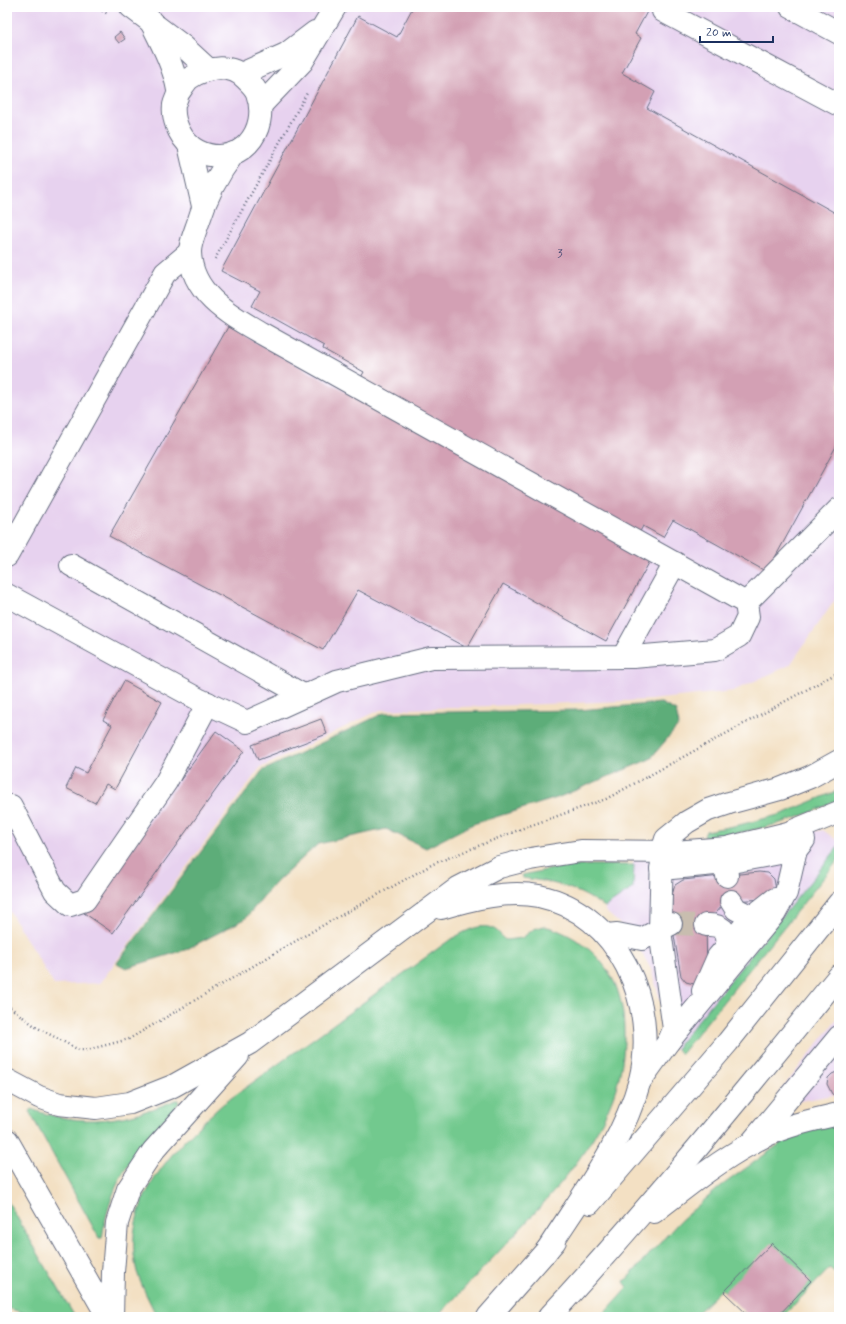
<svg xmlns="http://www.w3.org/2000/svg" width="846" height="1324" viewBox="0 0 846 1324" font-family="Mynerve,sans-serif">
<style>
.built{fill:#e7d2ef}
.green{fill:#72c98e;stroke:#467c76}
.forest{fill:#5dad79;stroke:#3c6e6c}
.building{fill:#d3a0b4}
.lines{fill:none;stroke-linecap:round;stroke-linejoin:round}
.minor-tunnel{stroke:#c8bdaf;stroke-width:22;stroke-dasharray:22 11;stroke-linecap:butt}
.minor-casing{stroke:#676d81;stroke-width:24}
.major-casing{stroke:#676d81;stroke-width:24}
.highway-casing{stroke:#676d81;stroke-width:24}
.path{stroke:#676d81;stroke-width:2.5;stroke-dasharray:1 3;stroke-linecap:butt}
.minor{stroke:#fff;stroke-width:22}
.major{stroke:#fff;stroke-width:22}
.highway{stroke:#fff;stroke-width:22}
.labels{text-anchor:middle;stroke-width:3;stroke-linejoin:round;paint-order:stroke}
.number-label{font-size:12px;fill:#494b74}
</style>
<rect width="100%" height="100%" fill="#fff"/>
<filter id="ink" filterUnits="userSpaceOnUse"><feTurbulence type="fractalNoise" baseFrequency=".025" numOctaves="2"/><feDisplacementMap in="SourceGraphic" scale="8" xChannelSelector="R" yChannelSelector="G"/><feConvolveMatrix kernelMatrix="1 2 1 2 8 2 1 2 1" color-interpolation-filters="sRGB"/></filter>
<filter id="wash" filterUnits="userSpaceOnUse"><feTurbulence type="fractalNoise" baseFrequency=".012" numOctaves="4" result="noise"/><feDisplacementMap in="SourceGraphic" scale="16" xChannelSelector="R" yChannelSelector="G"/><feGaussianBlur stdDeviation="0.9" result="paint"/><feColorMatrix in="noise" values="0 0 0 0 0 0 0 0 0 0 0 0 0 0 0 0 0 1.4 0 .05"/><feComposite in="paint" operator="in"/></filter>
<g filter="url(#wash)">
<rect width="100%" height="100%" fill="#f3e0c3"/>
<g class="built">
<polygon points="7,7 839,7 839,594 790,665 733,691 650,700 380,710 260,768 100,983 54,985 7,907"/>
<polygon points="823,830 839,842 839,846 679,1044 677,1049 675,1049 651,969 634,939 627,930 605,911 605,907 633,888 633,861"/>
<polygon points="839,1017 839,1094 784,1104 778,1094"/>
</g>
<g class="green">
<path d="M839,790V799C799,821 751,833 706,837L704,836L706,831L739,825L782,814Z"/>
<polygon points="839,846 839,859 681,1054 677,1049 679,1044"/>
<path d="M590,865H634L633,888L605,907C574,887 558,883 523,878L522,875L561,867Z"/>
<path d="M544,926C576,934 603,956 616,986C622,1002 624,1016 624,1033C626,1119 560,1186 506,1244C483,1268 460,1293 437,1317H157C150,1302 142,1288 137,1272C119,1201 175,1147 223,1104L451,939C465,932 482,920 497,931C501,934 501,938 506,940L522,938L534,929Z"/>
<path d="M176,1100H178L179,1103C137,1149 112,1174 102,1238H99L29,1111L31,1109C83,1128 126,1121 176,1100Z"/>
<polygon points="839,1123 839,1277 830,1268 782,1317 751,1317 722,1289 693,1317 601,1317 628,1287 624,1282 681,1220 721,1186 795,1133"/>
<polygon points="7,1200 75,1317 38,1317 7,1308"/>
</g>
<polygon class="forest" points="661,703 676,711 679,725 650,759 557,798 473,824 426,848 386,829 318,844 272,886 245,919 185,950 126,968 117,963 262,771 384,713 579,710"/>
<g id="blocks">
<g class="building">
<polygon points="413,7 647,7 649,8 635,34 641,38 622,73 655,92 647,108 839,215 839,441 767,572 673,520 663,537 643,526 630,550 650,561 606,641 503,584 467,648 358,590 323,650 109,536 228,327 351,395 364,372 323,349 324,346 252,306 260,291 221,271 358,16 397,37"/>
<polygon points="120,32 125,39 119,43 114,37"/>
<polygon points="124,681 162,702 115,789 106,784 95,803 66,788 76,768 86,773 112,725 103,720"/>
<polygon points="321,719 327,734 258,760 252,745"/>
<polygon points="216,731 244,751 113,933 84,913"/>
<polygon points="759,872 768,873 774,879 776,890 766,899 731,901 722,906 706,925 707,972 694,984 686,982 681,976 672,924 672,895 675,885 683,880"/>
<polygon points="839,1071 839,1098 832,1094 827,1084 828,1078 832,1074"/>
<polygon points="772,1243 811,1281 777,1317 750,1317 724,1292"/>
</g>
</g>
</g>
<g filter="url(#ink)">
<use href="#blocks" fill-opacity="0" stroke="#676d81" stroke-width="1"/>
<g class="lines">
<polyline class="minor-tunnel" points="672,924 706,925"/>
<defs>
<g id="minor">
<polyline points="131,7 183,46 208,69"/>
<polyline points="666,7 663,11 839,105"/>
<polyline points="791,7 839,33"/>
<path d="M150,20C161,42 174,66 178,90C179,95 175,100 174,105C172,122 182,143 198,151C238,170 271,132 257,93C255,87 250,83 246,79C231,63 207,67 190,78C186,81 182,88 179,92"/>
<polyline points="241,74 286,54 315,32"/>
<polyline points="261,105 302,62 335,7"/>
<polyline points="189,145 203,206"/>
<polyline points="7,556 165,273 190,252"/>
<polyline points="71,565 305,696"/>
<path d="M7,595L198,699L247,722L337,681L431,658L633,657L715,650L739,636L748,617L746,603L261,333C230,315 191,294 190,252C190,243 195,232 198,223C206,197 218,174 234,153"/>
<polyline points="746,603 839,509"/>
<polyline points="623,657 675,563"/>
<polyline points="11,806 55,891 70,905 85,900 166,782 208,703"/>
<polyline points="726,863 796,850 804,840"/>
<polyline points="661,869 726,863 727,876"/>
<polyline points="731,901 736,909 752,917"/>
<path d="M706,925C721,924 729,931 727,946"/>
<polyline points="607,935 617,934 642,939 671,924"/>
<polyline points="703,991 718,957 752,917 775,899"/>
<polyline points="669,1041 674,1029 660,931 662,852 666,839 687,822 708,810 729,803 780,789 810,777 839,761"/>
<polyline points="640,1081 669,1041 775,913 786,893 796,850"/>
<polyline points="752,1142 839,1037"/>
</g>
<polyline id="major" points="7,1140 108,1317"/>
<g id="highway">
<path d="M441,908C471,899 507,890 539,896C619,913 659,1005 640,1080C623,1143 580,1198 546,1252"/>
<polyline points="7,1080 39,1097 59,1104 96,1108 130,1103 173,1086 250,1043 458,888 499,867 530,859 581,851 674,852 727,848 788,833 839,812"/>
<polyline points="590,1203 728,1042 839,903"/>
<path d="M654,1212C685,1188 717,1162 752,1143C778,1127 809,1121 839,1114"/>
<polyline points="112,1317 113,1272 117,1223 128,1189 153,1151 238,1056"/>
<polyline points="488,1317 555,1241"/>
<path d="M549,1317C651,1207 745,1091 839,976"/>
</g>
</defs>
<use href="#minor" class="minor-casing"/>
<use href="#major" class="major-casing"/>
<use href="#highway" class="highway-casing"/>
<g class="path">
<polyline points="95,7 108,14"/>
<polyline points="215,259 307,93"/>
<polyline points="7,1005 36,1027 79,1050 87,1050 129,1039 311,932 433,864 526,827 606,799 839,672"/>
</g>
<use href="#minor" class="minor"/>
<use href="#major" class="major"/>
<use href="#highway" class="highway"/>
</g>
</g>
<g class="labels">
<g class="number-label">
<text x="560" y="257">3</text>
</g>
</g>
<rect width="846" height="1324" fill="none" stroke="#fff" stroke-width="24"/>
<path d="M700 36v6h73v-6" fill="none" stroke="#1b2f5e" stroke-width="2"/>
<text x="706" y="36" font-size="12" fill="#1b2f5e" stroke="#ffffff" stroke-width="3" paint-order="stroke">20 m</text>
</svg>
